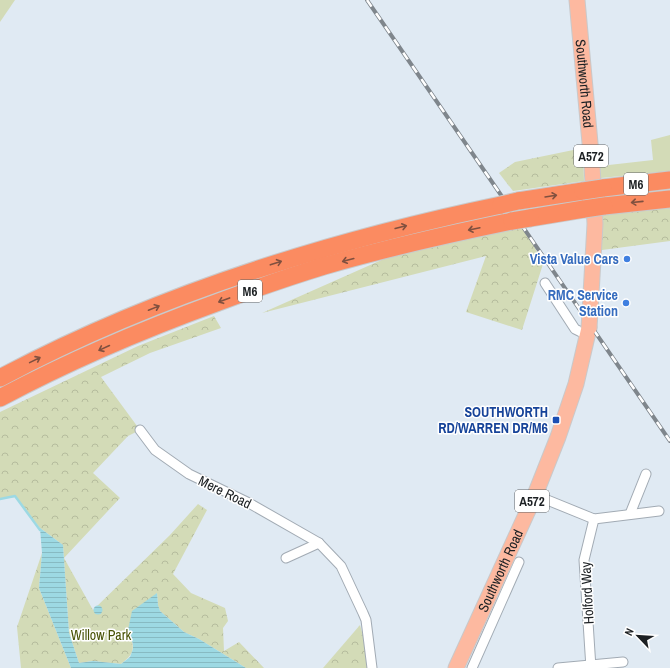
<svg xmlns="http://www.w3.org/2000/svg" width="670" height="668" viewBox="0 0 670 668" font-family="'Archivo Narrow',sans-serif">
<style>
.green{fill:#d3dbb7}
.forest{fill:url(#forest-crowns)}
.water{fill:url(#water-rules)}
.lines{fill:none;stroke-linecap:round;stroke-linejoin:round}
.stream{stroke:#9dd9e3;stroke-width:2.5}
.minor-casing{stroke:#a2abb4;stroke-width:11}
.primary-casing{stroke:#c9c9ca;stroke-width:17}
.motorway-casing{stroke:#c9c9ca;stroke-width:19}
.minor{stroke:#fff;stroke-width:9}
.primary{stroke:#fdb9a0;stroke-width:15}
.motorway{stroke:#fb8b61;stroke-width:17}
.rail-casing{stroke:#7f868c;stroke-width:4}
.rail{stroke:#fff;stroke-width:2.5;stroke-dasharray:8;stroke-linecap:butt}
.primary-bridge-casing{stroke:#c9c9ca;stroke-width:17;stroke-linecap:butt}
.motorway-bridge-casing{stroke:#c9c9ca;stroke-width:19;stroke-linecap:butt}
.primary-bridge{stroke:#fdb9a0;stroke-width:15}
.motorway-bridge{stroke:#fb8b61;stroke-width:17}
.oneway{stroke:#80503f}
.shop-dot{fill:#3f7fe0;stroke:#fff;stroke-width:1.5}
.transit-dot{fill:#1a4fb4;stroke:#fff;stroke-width:1.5}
.labels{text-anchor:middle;stroke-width:3;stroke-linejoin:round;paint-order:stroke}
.shield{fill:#fff;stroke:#606365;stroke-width:1}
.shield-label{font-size:13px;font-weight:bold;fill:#1c2023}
.street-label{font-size:14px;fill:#1c2023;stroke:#fff}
.shop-label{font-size:14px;font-weight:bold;fill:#366cbe;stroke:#fff;text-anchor:end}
.transit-label{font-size:14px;font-weight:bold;fill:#164399;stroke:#fff;text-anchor:end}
.park-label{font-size:14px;fill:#475104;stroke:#fff}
</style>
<defs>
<pattern id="forest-crowns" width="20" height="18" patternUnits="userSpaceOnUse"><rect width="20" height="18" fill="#d3dbb7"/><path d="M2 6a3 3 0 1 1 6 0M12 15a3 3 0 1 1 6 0" fill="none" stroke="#b5bc9d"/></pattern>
<pattern id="water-rules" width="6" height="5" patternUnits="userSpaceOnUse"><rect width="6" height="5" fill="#9dd9e3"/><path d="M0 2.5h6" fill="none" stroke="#87bac2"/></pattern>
</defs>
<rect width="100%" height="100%" fill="#e0eaf3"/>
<g class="green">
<polygon points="0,0 15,0 0,22"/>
<polygon points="670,135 670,171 601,178 600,166 653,160 651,140"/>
</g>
<g class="forest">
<polygon points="583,148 584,181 513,191 499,173 515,162"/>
<polygon points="670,208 670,241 602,250 602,215"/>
<polygon points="524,226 543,264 522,330 466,312 486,256 262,313 386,258"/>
<path d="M214,316L221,328L150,353L101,377L140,430L128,436L93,473L120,498L64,558L93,610L170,535L198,504L207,510L173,574L191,593L225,608L228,621L223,628L224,651L239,642L264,668H246L199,639L184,632L160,611L158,606L157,593L128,629C134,647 137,652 121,664L93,661L79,663L69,633L63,545L40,528L15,497L0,499V412L138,346Z"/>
<polygon points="42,553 39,588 71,668 21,668 17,627"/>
<polygon points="360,625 372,668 323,668"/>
</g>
<g class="water">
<polygon points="40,528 63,545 69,633 79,663 93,661 121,664 130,657 133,649 133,644 128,630 132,611 157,593 158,605 160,611 184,632 199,639 246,668 71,668 39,588 42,553"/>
<circle cx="98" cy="610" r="4.5"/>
</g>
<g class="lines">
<polyline class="stream" points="0,499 15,496 40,530"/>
<defs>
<g id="minor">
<polyline points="545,283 575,329 587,335"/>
<polyline points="140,430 155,450 189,474 249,503 319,543 341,566 363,613 366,620 372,668"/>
<polyline points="535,495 594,519 659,511"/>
<polyline points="630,514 646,474"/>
<polyline points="286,558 319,543"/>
<polyline points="472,668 519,562"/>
<polyline points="558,668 623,662"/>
<polyline points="591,668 584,560 594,519"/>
</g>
<g id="primary">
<path id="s1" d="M577,0L592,165L595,224L590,312"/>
<path id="s2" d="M456,668L535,495L558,437L576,384L589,328"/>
</g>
<g id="motorway">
<polyline points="603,188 670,180"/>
<polyline points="518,201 583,191"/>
<polyline points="604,206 670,199"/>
<polyline points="530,218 584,209"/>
<path d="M0,378C157,294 328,241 501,205"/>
<path d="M0,398C69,361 142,330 216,303C251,290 288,277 324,266C386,248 449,234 512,221"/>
</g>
</defs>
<use href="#minor" class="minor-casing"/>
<use href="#primary" class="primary-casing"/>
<use href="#motorway" class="motorway-casing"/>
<use href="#minor" class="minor"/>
<use href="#primary" class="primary"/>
<use href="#motorway" class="motorway"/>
<defs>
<polyline id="rail" points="367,0 670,441"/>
</defs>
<use href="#rail" class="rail-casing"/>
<use href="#rail" class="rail"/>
<defs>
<polyline id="primary-bridge" points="589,328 590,312"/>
<g id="motorway-bridge">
<polyline points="583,191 603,188"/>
<polyline points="501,205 518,201"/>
<polyline points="584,209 604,206"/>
<polyline points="512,221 530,218"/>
</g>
</defs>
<use href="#primary-bridge" class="primary-bridge-casing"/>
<use href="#motorway-bridge" class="motorway-bridge-casing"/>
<use href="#primary-bridge" class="primary-bridge"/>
<use href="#motorway-bridge" class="motorway-bridge"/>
</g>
<defs><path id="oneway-shaft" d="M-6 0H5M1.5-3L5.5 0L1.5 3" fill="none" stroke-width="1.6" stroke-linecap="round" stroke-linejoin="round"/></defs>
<g class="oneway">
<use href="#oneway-shaft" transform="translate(551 196) rotate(-9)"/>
<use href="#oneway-shaft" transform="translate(637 202) rotate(174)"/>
<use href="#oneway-shaft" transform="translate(401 227) rotate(-14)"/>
<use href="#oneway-shaft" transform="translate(474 229) rotate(168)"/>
<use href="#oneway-shaft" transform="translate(348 260) rotate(165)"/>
<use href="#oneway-shaft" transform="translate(276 263) rotate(-18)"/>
<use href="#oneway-shaft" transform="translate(224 300) rotate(160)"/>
<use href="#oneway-shaft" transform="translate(154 308) rotate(-22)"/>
<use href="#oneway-shaft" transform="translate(104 348) rotate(155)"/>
<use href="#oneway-shaft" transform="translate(35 360) rotate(-26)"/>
</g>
<g class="shop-dot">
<circle cx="627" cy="259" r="4"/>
<circle cx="626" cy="303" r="4"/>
</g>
<rect class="transit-dot" x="552" y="416" width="8" height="8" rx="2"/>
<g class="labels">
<g class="shield">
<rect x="574" y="145" width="34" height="22" rx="3"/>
<rect x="624" y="173" width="24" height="22" rx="3"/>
<rect x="238" y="280" width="24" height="22" rx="3"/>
<rect x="515" y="490" width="34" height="22" rx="3"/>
</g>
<g class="shield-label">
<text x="591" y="161">A572</text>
<text x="636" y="189">M6</text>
<text x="250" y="296">M6</text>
<text x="532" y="506">A572</text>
</g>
<g class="street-label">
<text dy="5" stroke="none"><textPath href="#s1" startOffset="84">Southworth Road</textPath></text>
<text transform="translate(225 492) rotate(26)" y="5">Mere Road</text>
<text dy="5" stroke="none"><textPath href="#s2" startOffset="107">Southworth Road</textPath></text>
<text transform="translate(587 593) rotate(-93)" y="5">Holford Way</text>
</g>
<g class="shop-label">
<text x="619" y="264">Vista Value Cars</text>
<text x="618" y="300">RMC Service<tspan x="618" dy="16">Station</tspan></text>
</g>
<g class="transit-label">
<text x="548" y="417">SOUTHWORTH<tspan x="548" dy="16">RD/WARREN DR/M6</tspan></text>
</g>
<g class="park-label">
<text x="101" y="640">Willow Park</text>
</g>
</g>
<g transform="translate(638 636) rotate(295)" stroke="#ffffff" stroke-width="3" paint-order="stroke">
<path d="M0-3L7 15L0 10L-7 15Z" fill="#1c2023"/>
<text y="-6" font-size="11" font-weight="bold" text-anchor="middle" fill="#1c2023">N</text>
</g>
</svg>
